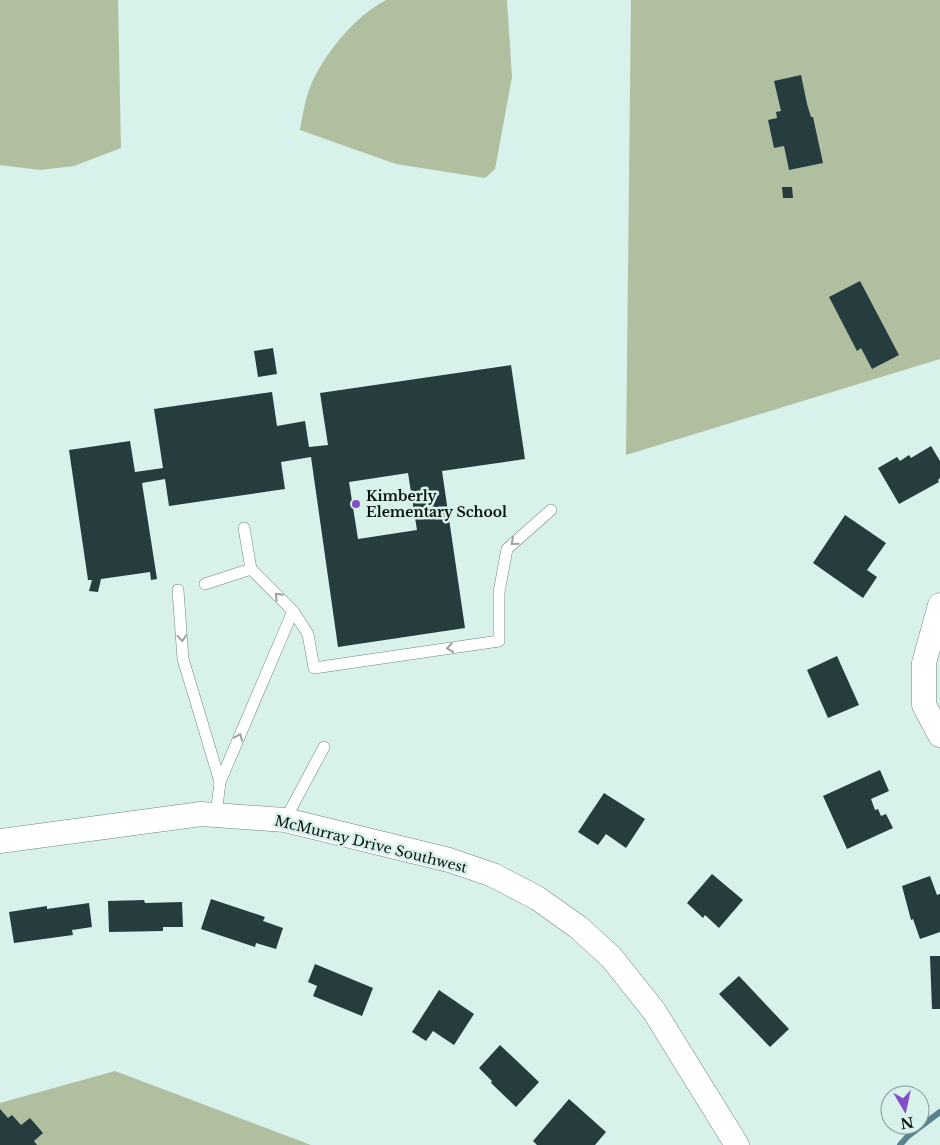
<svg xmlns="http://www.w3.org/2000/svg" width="940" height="1145" viewBox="0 0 940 1145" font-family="'Libre Baskerville',serif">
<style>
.green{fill:#afbfa0}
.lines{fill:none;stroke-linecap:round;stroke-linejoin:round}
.stream{stroke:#5b8291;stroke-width:6}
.building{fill:#263c3e;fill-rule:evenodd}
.service-casing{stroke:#6f8680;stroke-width:12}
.minor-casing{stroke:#6f8680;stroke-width:25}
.service{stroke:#fff;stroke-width:11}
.minor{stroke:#fff;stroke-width:24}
.oneway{stroke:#9da1a0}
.poi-dot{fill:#834fc7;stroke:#d8f1ea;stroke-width:2}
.labels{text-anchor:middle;stroke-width:5;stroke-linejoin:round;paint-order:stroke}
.poi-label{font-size:14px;font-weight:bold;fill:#0b1311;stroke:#d8f1ea;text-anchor:start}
.street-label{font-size:14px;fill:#0b1311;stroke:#d8f1ea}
</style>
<rect width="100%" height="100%" fill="#d8f1ea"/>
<g class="green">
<polygon points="0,0 118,0 121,148 74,166 40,170 0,165"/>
<path d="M386,0H507L512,77L495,169L485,178L396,164L300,130C303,113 306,94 314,78C331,46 355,17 386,0Z"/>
<polygon points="631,0 940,0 940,359 626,455"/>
<polygon points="115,1071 311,1145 0,1145 0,1103"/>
</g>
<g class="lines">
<polyline class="stream" points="900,1145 908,1136 940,1112"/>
</g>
<g class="building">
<polygon points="801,75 807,104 811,117 813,117 823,163 789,170 784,146 774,148 768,120 777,118 776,112 781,111 774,81"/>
<polygon points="782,187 792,187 793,198 783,198"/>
<polygon points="860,281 899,355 872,369 861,348 857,351 829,297"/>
<polygon points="273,348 277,374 258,377 254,351"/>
<path d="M511,365L525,459L442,471L465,628L338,647L311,457L281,462L285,489L169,506L165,479L142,483L157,579L151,580L150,572L101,579L98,592L89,591L92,580H88L69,450L130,441L135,472L163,468L154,409L272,392L277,426L305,421L309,447L328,445L320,393ZM408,473L417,530L358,539L349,482Z"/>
<polygon points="931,446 940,461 940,478 938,480 939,482 899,504 878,468 897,457 900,461 909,455 911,458"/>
<polygon points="845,515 886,543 867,570 877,577 863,598 813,563"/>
<polygon points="837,656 859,705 828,718 807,670"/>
<polygon points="880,770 889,791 871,799 875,810 878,809 881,816 886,814 893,828 847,849 823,796"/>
<polygon points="604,793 645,819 626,848 606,834 598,845 578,832"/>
<polygon points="712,874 743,900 719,928 705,915 703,918 687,903"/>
<polygon points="930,876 937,895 940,894 940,932 920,939 913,919 911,920 902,886"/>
<polygon points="211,899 265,917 263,921 283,928 276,949 256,943 255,947 201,929"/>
<polygon points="144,900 145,903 182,902 183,927 163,927 163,931 109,932 108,901"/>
<polygon points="89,903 92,927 72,930 73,935 14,943 9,912 47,906 47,909"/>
<polygon points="930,956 940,956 940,1009 932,1009"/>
<polygon points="315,964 373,988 362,1016 313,996 317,986 308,982"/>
<polygon points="739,976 789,1029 770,1047 719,994"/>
<polygon points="439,990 474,1014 454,1045 433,1031 426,1041 412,1032"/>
<polygon points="500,1045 539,1082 516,1107 491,1083 492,1081 479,1068"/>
<polygon points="569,1099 606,1132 595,1145 537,1145 533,1141"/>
<polygon points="0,1109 8,1118 12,1115 21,1125 30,1118 43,1133 34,1141 37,1145 0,1145"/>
</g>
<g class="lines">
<defs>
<g id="service">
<polyline points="244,528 251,569 293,611 308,634 314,668 499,641 499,592 507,549 551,510"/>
<polyline points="205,584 251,569"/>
<polyline points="178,590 183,659 220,782"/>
<polyline points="216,815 220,782 293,611"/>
<polyline points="285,820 324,747"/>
</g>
<g id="minor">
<polyline points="940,605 924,663 924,705 940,735"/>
<polyline points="0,841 201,814 285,820 449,860 493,875 537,898 578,927 611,957 654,1011 737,1145"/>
</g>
</defs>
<use href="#service" class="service-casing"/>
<use href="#minor" class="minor-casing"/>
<use href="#service" class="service"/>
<use href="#minor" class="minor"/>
</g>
<defs><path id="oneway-chevron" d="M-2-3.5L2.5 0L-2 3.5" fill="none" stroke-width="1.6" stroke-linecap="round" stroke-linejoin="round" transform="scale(1.25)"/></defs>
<g class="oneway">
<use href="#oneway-chevron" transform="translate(514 542) rotate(139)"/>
<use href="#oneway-chevron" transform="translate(278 596) rotate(-134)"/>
<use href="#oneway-chevron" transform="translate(182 638) rotate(86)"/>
<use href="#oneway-chevron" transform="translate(450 648) rotate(172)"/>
<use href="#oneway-chevron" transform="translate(239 737) rotate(-67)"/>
</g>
<circle class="poi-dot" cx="356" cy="504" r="5"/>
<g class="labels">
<g class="poi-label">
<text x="366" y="501">Kimberly<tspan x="366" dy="16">Elementary School</tspan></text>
</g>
<g class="street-label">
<text transform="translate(371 844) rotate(14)" y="5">McMurray Drive Southwest</text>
</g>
</g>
<g transform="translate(905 1110) rotate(171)"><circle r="24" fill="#d8f1ea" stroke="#869893"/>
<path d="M0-4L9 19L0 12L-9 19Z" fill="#834fc7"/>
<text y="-8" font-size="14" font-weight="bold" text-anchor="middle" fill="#0b1311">N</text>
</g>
</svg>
